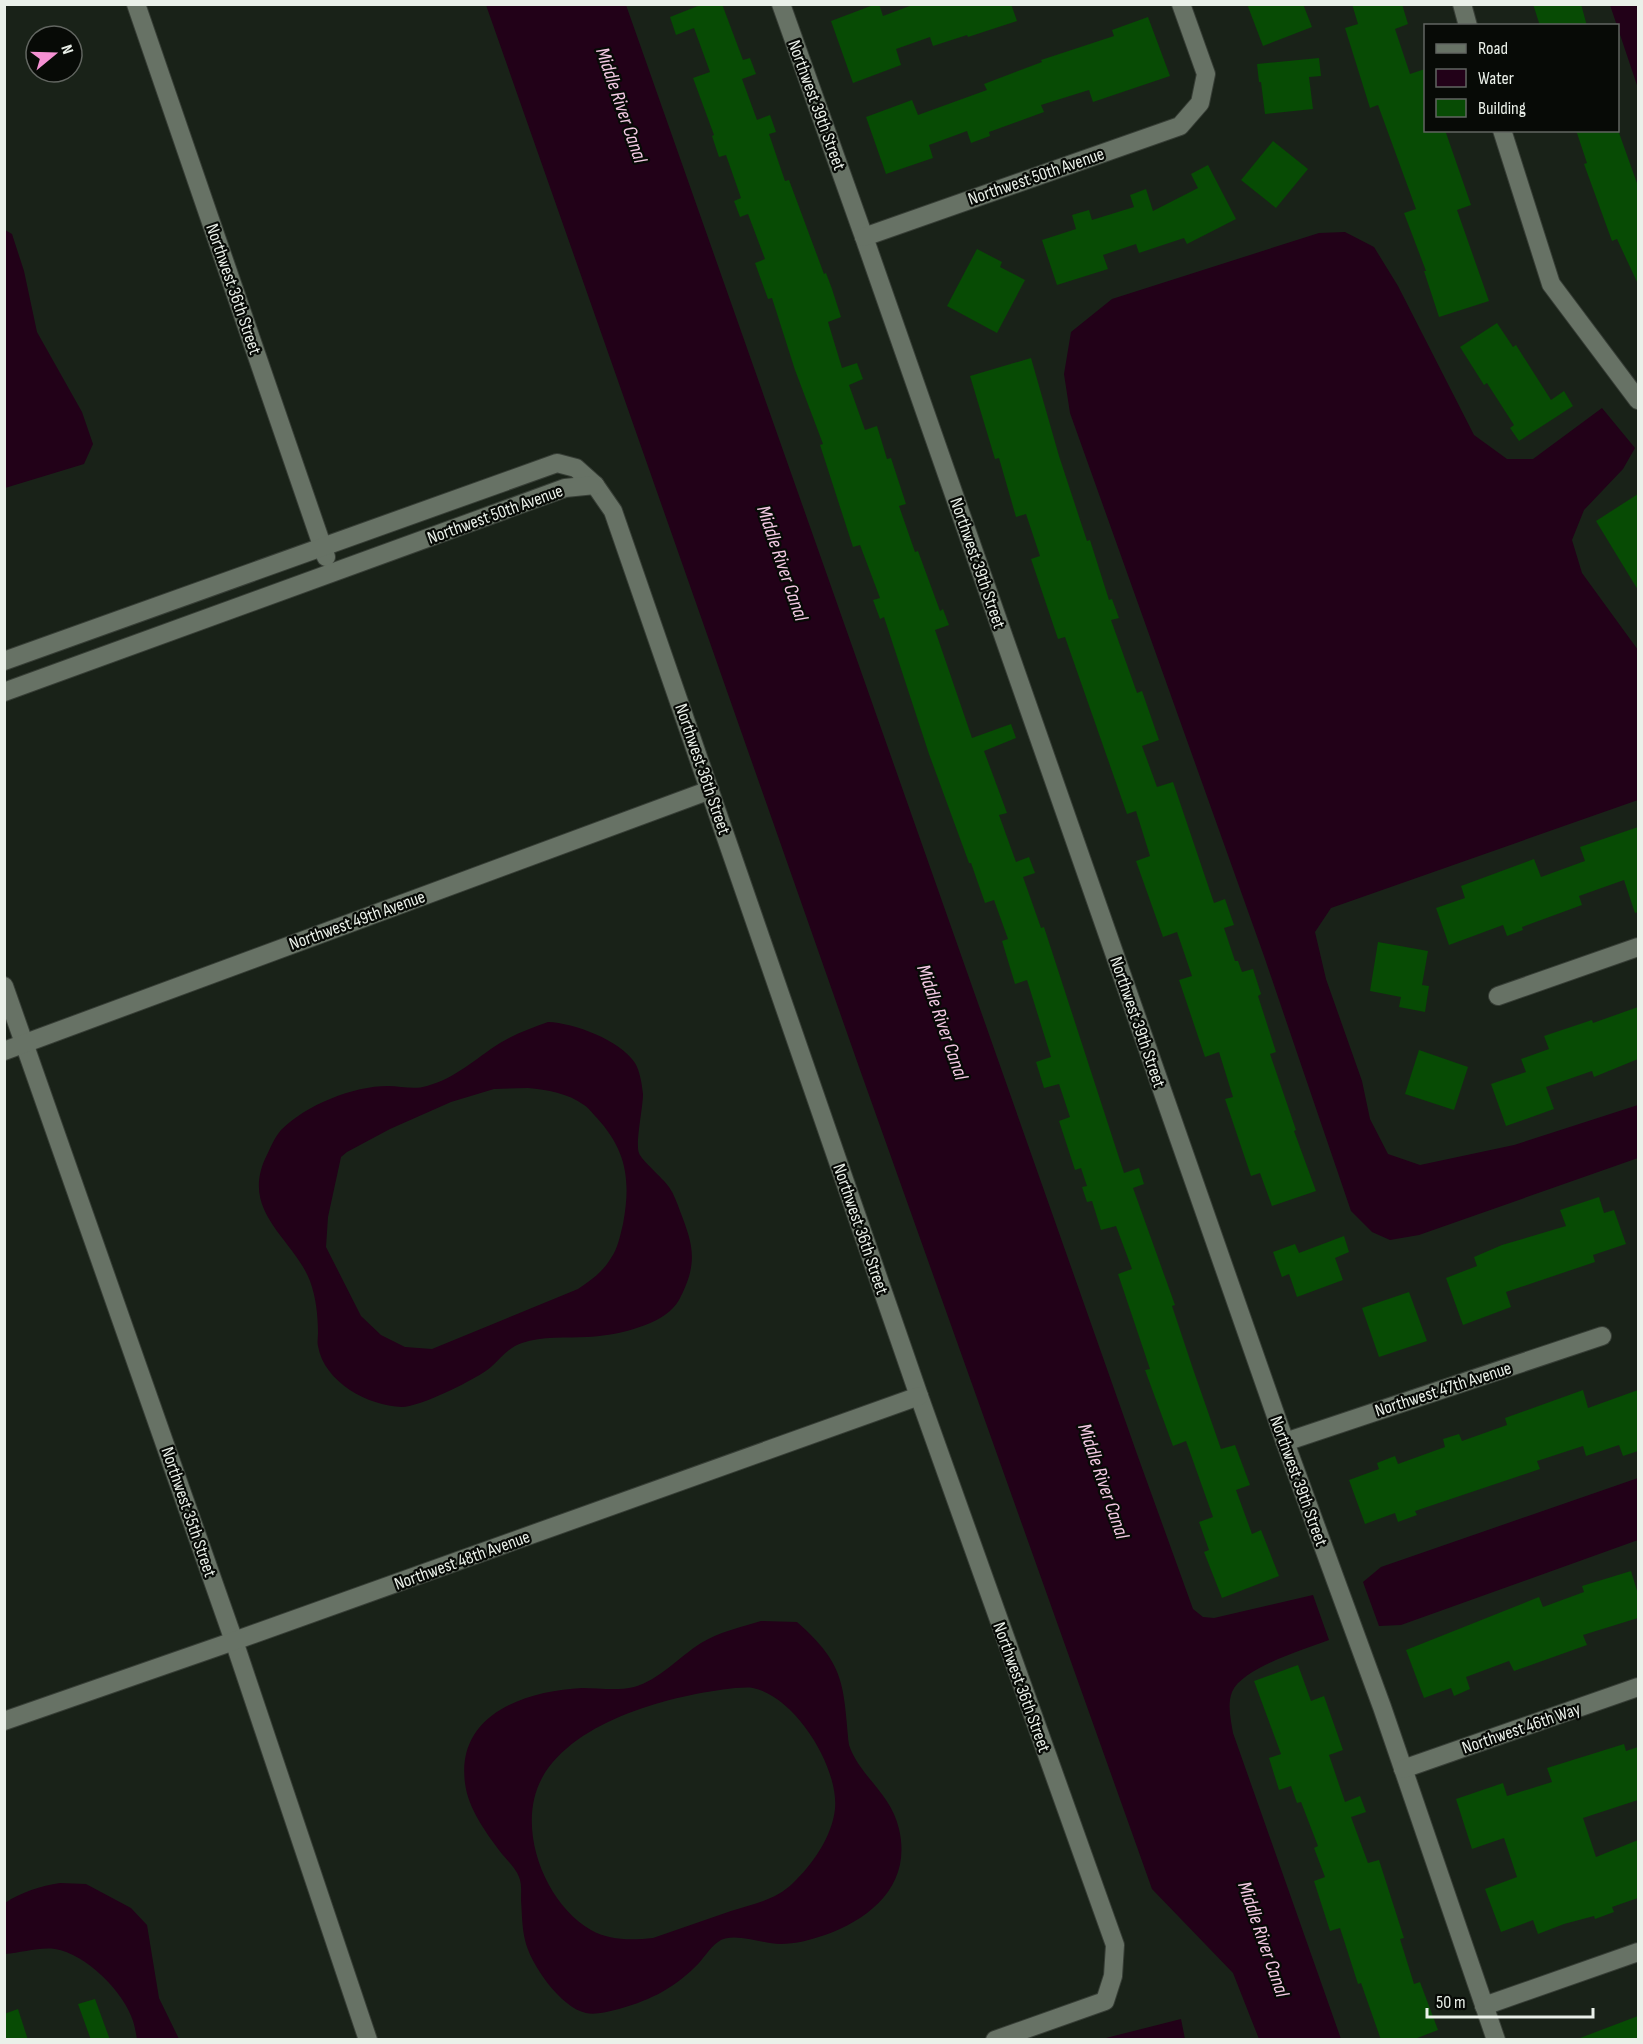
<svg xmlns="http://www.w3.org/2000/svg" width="1643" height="2044" viewBox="0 0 1643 2044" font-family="'Sofia Sans Condensed',sans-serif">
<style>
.water{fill:#220118;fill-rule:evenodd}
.building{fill:#074b04}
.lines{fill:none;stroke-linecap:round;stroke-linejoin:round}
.street-casing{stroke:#373e36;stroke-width:20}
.street{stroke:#677265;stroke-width:18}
.labels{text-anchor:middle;stroke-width:4.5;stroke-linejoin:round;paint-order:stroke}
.street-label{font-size:18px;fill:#eaf0e9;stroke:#070a06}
.water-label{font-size:20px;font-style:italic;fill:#f5cbe5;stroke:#070a06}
</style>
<rect width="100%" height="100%" fill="#192218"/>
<g class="water">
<path d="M486,5H626L1137,1454L1193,1609L1203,1617L1214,1618L1313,1595L1329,1640C1305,1649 1242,1668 1232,1692C1227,1705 1231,1720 1233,1733L1341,2039H1259L1233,1973L1152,1889L859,1067Z"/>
<polygon points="1610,5 1638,5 1638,88"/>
<polygon points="5,230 12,234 24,271 37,332 82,412 93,444 84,464 5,488"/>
<polygon points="1345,232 1374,247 1398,286 1474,435 1507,459 1533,459 1602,408 1635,448 1623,469 1584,510 1572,540 1582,573 1638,650 1638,800 1331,908 1315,932 1326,979 1362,1081 1370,1119 1388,1154 1420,1165 1514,1145 1638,1105 1638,1158 1419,1235 1390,1240 1372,1232 1351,1211 1264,956 1070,413 1064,374 1071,332 1112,299 1319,233"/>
<path d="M548,1022C574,1023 620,1040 635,1063C640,1071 642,1085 643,1094C643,1108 635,1144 639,1153C641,1160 663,1178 669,1187C674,1194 677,1203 680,1211C692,1242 698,1260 683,1292C680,1298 678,1303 673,1308C655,1327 613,1336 587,1337C566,1338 542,1336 522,1343C509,1347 501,1358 491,1367C477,1379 420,1407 402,1407C368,1406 324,1382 318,1346C317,1342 318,1337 318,1333C318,1316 316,1297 310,1281C294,1239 241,1213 265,1159C270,1149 274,1138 281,1130C306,1105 353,1086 388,1086C401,1086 414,1090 427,1086C456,1078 475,1059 500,1043C515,1034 531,1028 548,1022ZM528,1088C547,1090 568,1093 584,1105C589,1108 593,1114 597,1118C627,1151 631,1181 623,1224C620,1236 618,1248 611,1258C603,1272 590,1281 578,1289L432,1349L405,1347L381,1335L361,1316L326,1247L328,1217L341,1157L347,1152L390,1129L451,1102L494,1089Z"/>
<polygon points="1638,1478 1638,1540 1401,1625 1379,1626 1363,1582 1381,1567"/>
<path d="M761,1621L797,1622C846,1665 843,1685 849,1745C860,1777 891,1793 899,1829C912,1884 872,1918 825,1935C810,1940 796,1944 780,1944C763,1944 732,1931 718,1942C709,1948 703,1960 695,1967C672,1990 646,2002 615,2010C606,2012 595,2015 586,2013C561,2008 530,1964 525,1940C522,1928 522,1913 521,1900C521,1893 522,1884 519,1877C516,1869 508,1861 502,1854C487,1834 468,1809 465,1783C456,1714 525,1691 582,1688C599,1688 617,1691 634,1687C659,1680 679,1657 701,1643C719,1632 741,1627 761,1621ZM735,1688C741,1688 747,1687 753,1688C796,1697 839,1768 835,1809C832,1837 812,1865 793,1883C776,1900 753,1904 731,1911C705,1920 679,1929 653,1938C633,1940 610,1941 591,1930C545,1904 515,1827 542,1778C575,1719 673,1695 735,1688Z"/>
<path d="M60,1883L86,1884L131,1908L147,1925L159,1998L179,2039H137C136,2034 135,2027 133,2021C124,1992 86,1954 55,1949C38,1947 21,1953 5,1954V1903C21,1892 41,1886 60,1883Z"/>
<polygon points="1181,2019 1185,2039 1102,2039"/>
</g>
<g class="building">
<polygon points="703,4 722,4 743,60 750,58 756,74 742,79 757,120 770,115 776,132 769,134 785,181 789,180 824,274 826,273 832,289 841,317 828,322 842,368 857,363 863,379 849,385 865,430 877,426 887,459 891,458 906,504 899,506 915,552 918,551 940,611 943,609 949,625 935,630 972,738 1011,724 1016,738 984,751 1007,813 999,815 1016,862 1029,857 1035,873 1023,877 1041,928 1044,927 1124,1173 1139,1168 1144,1184 1133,1188 1175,1305 1172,1306 1193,1369 1221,1449 1235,1445 1250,1485 1236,1490 1252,1534 1261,1530 1279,1576 1222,1598 1204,1552 1209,1550 1199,1522 1213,1517 1186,1441 1173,1446 1145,1370 1150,1369 1118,1274 1132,1269 1116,1226 1101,1230 1092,1201 1087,1202 1082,1187 1087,1186 1081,1168 1075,1170 1059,1121 1070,1117 1059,1084 1044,1088 1036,1062 1051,1057 1027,980 1015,984 1002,941 1008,939 994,900 985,903 971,863 969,863 929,754 884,617 880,619 873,600 880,598 860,545 853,547 820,445 823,444 795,370 772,298 768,299 755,263 765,259 748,214 740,217 734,201 741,198 726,155 719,157 712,136 714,135 693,78 710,72 694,28 676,35 670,17"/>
<polygon points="876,4 879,4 883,16 915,4 1011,4 1017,21 968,37 967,35 933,46 930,37 896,49 901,65 853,83 831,21"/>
<polygon points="1247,4 1303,4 1312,27 1263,46"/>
<polygon points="1352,4 1402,4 1408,24 1395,29 1410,74 1425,69 1425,130 1445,130 1471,205 1457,210 1489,301 1439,317 1424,271 1426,271 1404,213 1416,209 1378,105 1370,108 1345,28 1358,24"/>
<polygon points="1533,4 1581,4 1587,26 1540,26"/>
<polygon points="1148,17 1170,76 1093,102 1089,90 1041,105 1044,112 989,132 990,136 971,143 967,131 929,145 933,158 886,174 866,117 912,100 918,115 987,90 984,84 1042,62 1041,60 1114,36 1112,30"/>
<polygon points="1319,58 1321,76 1309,77 1313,109 1265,114 1261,82 1259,82 1257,64"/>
<polygon points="1576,130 1618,130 1638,186 1638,284 1617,239 1612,241 1584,164 1587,163"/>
<polygon points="1273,141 1308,169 1276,208 1241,180"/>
<polygon points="1208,165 1236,219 1187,244 1184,238 1139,253 1136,244 1103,255 1108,269 1057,285 1042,240 1076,229 1072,215 1089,210 1092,220 1134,207 1130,195 1146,189 1153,211 1198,188 1191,174"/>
<polygon points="977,249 1002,262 1000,267 1025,280 997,333 947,306"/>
<polygon points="1497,323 1513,347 1516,345 1551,400 1564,391 1573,406 1519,441 1510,428 1514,425 1487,383 1484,385 1460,347"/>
<polygon points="1031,358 1059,456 1087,541 1090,540 1109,600 1112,599 1119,618 1111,620 1137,693 1142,691 1159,740 1142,746 1157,787 1173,782 1214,903 1225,899 1234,925 1224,928 1235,961 1238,961 1242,972 1253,969 1261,994 1258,996 1276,1052 1270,1054 1296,1130 1294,1131 1316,1191 1272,1206 1260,1173 1251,1176 1225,1099 1233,1097 1219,1052 1205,1057 1179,980 1192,976 1177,932 1163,937 1136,861 1150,856 1136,811 1127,814 1065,637 1058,639 1031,559 1040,556 1026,514 1016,517 999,458 995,459 970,376"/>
<polygon points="1638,494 1638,590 1596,521"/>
<polygon points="1638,827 1638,912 1635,913 1624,880 1579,896 1582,905 1522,927 1523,930 1507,936 1503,925 1449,945 1436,908 1465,898 1461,886 1534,859 1541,877 1585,861 1580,847"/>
<polygon points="1378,942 1428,951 1422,985 1429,986 1425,1012 1399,1007 1401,997 1370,991"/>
<polygon points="1638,1007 1638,1059 1594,1077 1592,1071 1546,1087 1554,1109 1506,1126 1491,1084 1526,1072 1521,1059 1549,1049 1544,1036 1592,1020 1593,1023"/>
<polygon points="1419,1050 1468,1067 1454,1110 1405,1094"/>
<polygon points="1599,1197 1604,1213 1614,1210 1626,1244 1593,1255 1595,1262 1506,1292 1511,1307 1463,1325 1446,1278 1477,1266 1474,1257 1502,1245 1566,1226 1560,1210"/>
<polygon points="1344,1236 1349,1252 1335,1258 1343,1280 1297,1297 1289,1274 1282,1277 1273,1252 1295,1244 1299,1253"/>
<polygon points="1409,1292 1427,1341 1379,1357 1362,1308"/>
<polygon points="1583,1390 1588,1408 1638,1390 1638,1451 1623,1456 1619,1445 1586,1456 1583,1446 1537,1461 1540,1469 1415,1511 1417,1515 1398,1522 1395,1513 1365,1524 1349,1480 1379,1469 1377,1463 1395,1456 1398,1464 1445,1447 1443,1439 1459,1434 1462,1441 1507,1425 1505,1418"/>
<polygon points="1631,1571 1638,1594 1638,1618 1583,1635 1587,1645 1514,1671 1509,1661 1466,1677 1470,1689 1454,1696 1451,1688 1424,1698 1406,1650 1539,1597 1543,1607 1584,1592 1582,1586"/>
<polygon points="1298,1665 1311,1701 1324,1696 1343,1750 1329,1755 1345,1802 1360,1796 1366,1812 1351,1817 1368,1863 1379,1860 1404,1938 1400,1939 1414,1984 1420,1982 1438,2030 1412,2040 1381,2040 1361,1983 1358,1984 1340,1928 1330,1931 1314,1881 1325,1877 1314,1848 1318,1846 1301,1802 1297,1803 1291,1786 1279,1790 1269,1758 1281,1754 1254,1681"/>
<polygon points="1624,1744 1626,1751 1638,1747 1638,1800 1583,1818 1596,1857 1638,1840 1638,1898 1612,1907 1614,1912 1595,1919 1594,1916 1564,1924 1538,1934 1533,1920 1501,1932 1485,1889 1517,1877 1504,1838 1472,1849 1456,1799 1503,1783 1507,1796 1552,1782 1547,1768"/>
<polygon points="95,1999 110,2040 91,2040 78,2004"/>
<polygon points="18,2009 28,2040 4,2040 4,2014"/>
<polygon points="1638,2016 1638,2040 1580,2040 1580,2038"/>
</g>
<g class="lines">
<defs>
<g id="street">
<polyline points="136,4 326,557"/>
<polyline points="781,4 864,237 1285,1442 1382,1707 1496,2040"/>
<polyline points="1462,4 1468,26"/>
<polyline points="1502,130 1551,284 1638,400"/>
<polyline points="864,237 1180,126 1200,103 1206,74 1181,4"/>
<polyline points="4,661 557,463 576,468 595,485 613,511 919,1396 1115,1945 1113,1976 1105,2001 995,2040"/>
<polyline points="4,692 565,488 595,485"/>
<polyline points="4,986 234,1641 368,2040"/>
<polyline points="1498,996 1638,947"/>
<polyline points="4,1051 710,790"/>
<polyline points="1285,1442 1602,1336"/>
<polyline points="4,1721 234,1641 919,1396"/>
<polyline points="1403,1769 1638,1687"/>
<polyline points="1484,2006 1638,1952"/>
</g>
</defs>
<use href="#street" class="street-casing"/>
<use href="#street" class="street"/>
</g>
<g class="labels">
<g class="street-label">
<text transform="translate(817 105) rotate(70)" y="6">Northwest 39th Street</text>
<text transform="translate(1036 176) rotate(-19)" y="6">Northwest 50th Avenue</text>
<text transform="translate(234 289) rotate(71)" y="6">Northwest 36th Street</text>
<text transform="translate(495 514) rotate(-20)" y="6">Northwest 50th Avenue</text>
<text transform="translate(978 563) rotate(71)" y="6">Northwest 39th Street</text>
<text transform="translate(703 769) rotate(71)" y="6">Northwest 36th Street</text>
<text transform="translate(357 920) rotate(-20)" y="6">Northwest 49th Avenue</text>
<text transform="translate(1138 1022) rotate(71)" y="6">Northwest 39th Street</text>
<text transform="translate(861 1229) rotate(71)" y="6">Northwest 36th Street</text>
<text transform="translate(1443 1389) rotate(-18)" y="6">Northwest 47th Avenue</text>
<text transform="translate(1299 1481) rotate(70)" y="6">Northwest 39th Street</text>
<text transform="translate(189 1512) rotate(71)" y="6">Northwest 35th Street</text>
<text transform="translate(462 1560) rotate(-20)" y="6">Northwest 48th Avenue</text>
<text transform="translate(1022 1687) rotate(70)" y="6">Northwest 36th Street</text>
<text transform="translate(1521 1728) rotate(-19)" y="6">Northwest 46th Way</text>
</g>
<g class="water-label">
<text transform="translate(622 105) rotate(71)" y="7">Middle River Canal</text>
<text transform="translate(783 563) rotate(71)" y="7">Middle River Canal</text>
<text transform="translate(943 1022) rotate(71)" y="7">Middle River Canal</text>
<text transform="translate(1104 1481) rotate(71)" y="7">Middle River Canal</text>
<text transform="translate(1264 1939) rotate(71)" y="7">Middle River Canal</text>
</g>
</g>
<rect width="1643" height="2044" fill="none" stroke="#eaf0e9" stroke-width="12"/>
<rect x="1424" y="24" width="195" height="108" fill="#070a06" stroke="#626661" stroke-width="1.5"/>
<rect x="1436" y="44" width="30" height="9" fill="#677265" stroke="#626661" stroke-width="1.5"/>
<text x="1478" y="54" font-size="18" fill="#eaf0e9">Road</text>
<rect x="1436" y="69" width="30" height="18" fill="#220118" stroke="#626661" stroke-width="1.5"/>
<text x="1478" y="84" font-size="18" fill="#eaf0e9">Water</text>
<rect x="1436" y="99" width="30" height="18" fill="#074b04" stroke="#626661" stroke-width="1.5"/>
<text x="1478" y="114" font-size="18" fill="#eaf0e9">Building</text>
<g transform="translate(54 54) rotate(71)"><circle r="28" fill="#070a06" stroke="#626661" stroke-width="1.5"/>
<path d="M0-4.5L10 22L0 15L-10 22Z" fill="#f591d3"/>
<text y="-9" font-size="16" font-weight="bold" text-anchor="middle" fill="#eaf0e9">N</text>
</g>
<path d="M1427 2008v9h166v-9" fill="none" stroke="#eaf0e9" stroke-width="3"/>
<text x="1436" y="2008" font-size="18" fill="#eaf0e9" stroke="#070a06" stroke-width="4.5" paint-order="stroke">50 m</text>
</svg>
